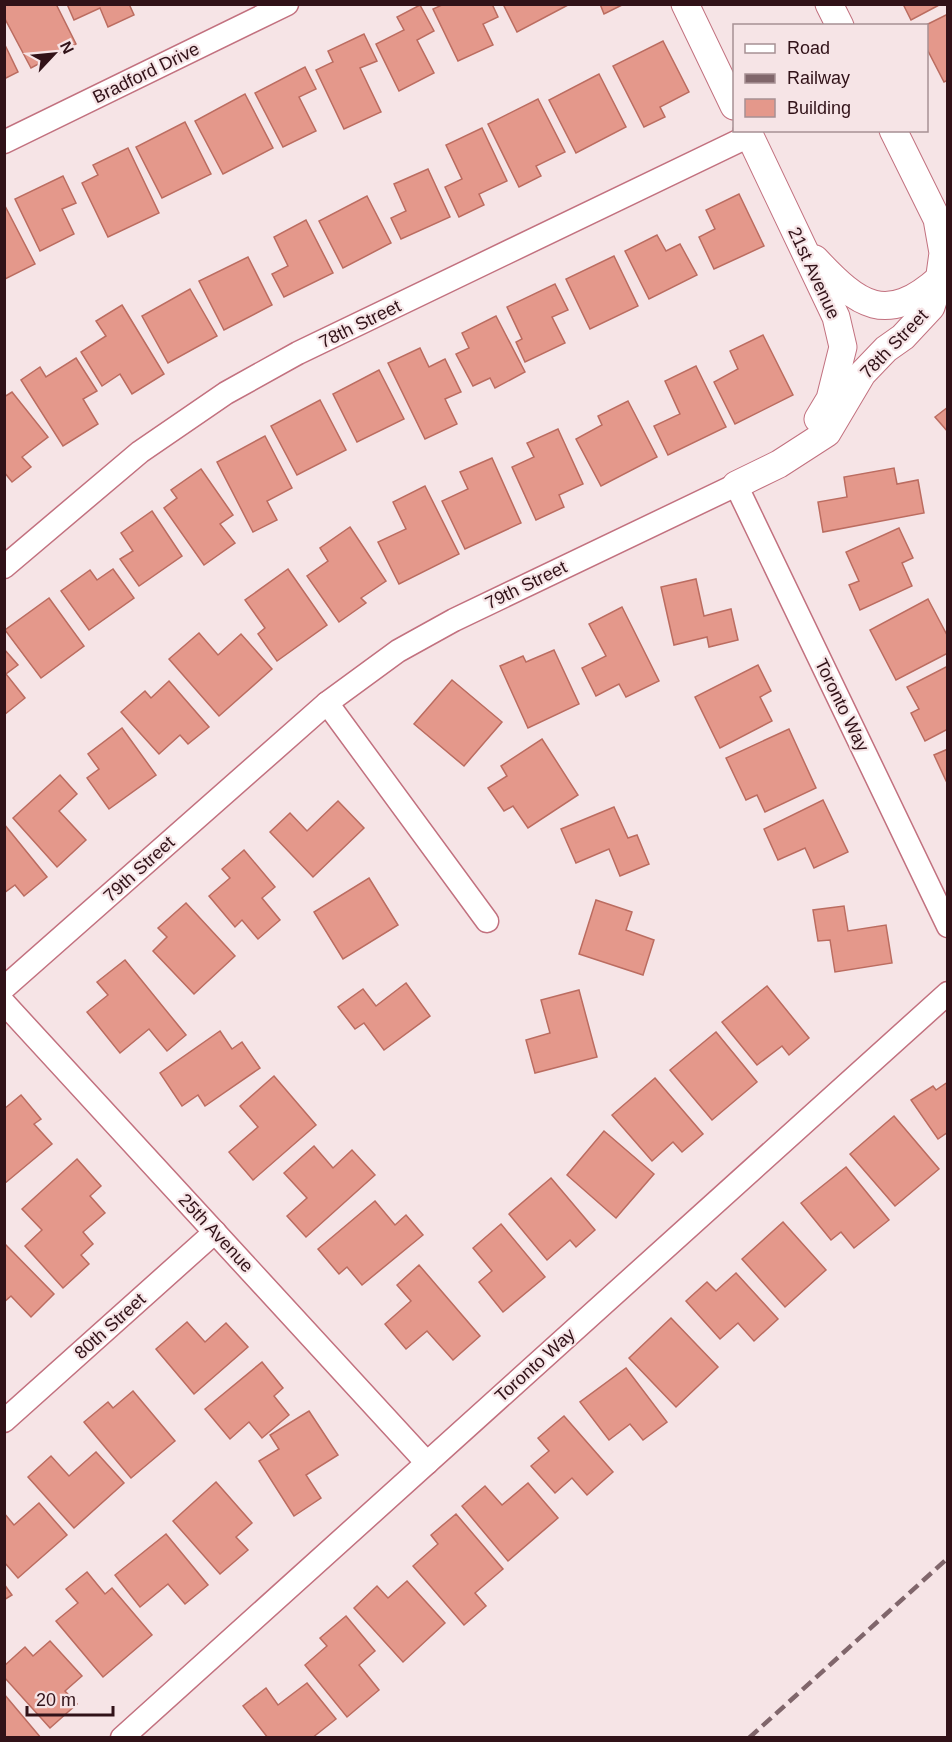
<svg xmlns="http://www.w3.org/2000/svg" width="952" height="1742" viewBox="0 0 952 1742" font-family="Helvetica,sans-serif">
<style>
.building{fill:#e4988b;stroke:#bb6c60;stroke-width:1.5}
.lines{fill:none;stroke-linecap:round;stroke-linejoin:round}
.minor-casing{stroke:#c2717f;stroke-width:25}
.tertiary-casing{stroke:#c2717f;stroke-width:29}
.minor{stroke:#fff;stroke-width:22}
.tertiary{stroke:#fff;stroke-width:27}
.rail{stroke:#80666b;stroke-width:4.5;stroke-dasharray:12 6;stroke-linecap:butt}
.labels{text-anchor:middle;stroke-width:4.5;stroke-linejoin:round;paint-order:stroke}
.street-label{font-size:18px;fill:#311218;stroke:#f6e4e6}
</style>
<rect width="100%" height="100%" fill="#f6e4e6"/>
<g class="building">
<polygon points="8,4 56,4 76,44 31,68 4,17 4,6"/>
<polygon points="67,4 129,4 134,15 108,27 100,8 74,20"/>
<polygon points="444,4 492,4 498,17 483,24 493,45 458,61 433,9"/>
<polygon points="503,4 567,4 568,5 517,32"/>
<polygon points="600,4 624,4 604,14"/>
<polygon points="903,4 941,4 911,20"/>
<polygon points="420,5 434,31 417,40 434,73 399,91 376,44 404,30 397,17"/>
<polygon points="948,14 948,80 944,82 926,47 926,26 924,26"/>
<polygon points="364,34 377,61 360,68 381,112 344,129 316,70 333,62 328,51"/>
<polygon points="663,41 689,92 660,107 665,117 644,127 613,66"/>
<polygon points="4,43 18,72 4,79"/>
<polygon points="305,67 316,89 299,97 316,131 283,147 255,93"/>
<polygon points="599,74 626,127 576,153 549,100"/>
<polygon points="245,94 273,148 223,174 195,121"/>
<polygon points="538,99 565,152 536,166 541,176 519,187 488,124"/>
<polygon points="185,122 211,174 162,198 136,147"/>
<polygon points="482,128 507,181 479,194 484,205 459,217 445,187 462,179 446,145"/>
<polygon points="128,148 159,213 108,237 82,183 98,175 93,165"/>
<polygon points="428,169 450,217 401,239 391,218 406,211 394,184"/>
<polygon points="63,176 76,203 62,209 74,234 40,251 15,199"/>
<polygon points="739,194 764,246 714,269 699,237 715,229 706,210"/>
<polygon points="367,196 391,243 343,268 319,221"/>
<polygon points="4,204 35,264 5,279 4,279"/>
<polygon points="306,220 333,273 284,297 272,274 288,266 274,237"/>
<polygon points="657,235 666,251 680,244 697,275 649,299 625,251"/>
<polygon points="614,256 638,306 590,329 566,279"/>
<polygon points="248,257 272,305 224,330 199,281"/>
<polygon points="555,284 568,310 552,317 565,343 525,362 516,342 522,339 507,307"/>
<polygon points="190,289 217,336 168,363 142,316"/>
<polygon points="122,305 164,374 132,394 120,374 102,386 81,352 106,336 96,321"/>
<polygon points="496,316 525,372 495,388 490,378 473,386 456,354 469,348 462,333"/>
<polygon points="763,335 793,395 735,424 714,382 738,369 730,351"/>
<polygon points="420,348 429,367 445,359 461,392 445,399 457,424 425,439 388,363"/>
<polygon points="76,358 97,391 83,399 98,424 63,446 21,380 40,367 46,377"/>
<polygon points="696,366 726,427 668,455 654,426 680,414 665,381"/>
<polygon points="379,370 404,419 357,442 333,394"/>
<polygon points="12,392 48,437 22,457 31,467 12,482 4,472 4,397"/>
<polygon points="320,400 346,450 297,475 271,426"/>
<polygon points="628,401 657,457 601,486 576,439 602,425 598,416"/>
<polygon points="948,407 948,432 935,417"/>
<polygon points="558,429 583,484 559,495 564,507 536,520 512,467 534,457 527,443"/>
<polygon points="265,436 292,488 267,501 277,520 253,532 217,462"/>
<polygon points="492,458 521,523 465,549 442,501 468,489 460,472"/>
<polygon points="894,468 897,484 918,480 924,513 823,532 818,502 847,497 844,477"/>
<polygon points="201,469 233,515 220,524 235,543 204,565 164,508 177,498 171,490"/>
<polygon points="425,486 459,554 399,584 378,542 406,529 393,502"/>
<polygon points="152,511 182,556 139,586 120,559 133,551 121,533"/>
<polygon points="350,527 386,581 361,598 366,603 339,622 307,576 328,561 320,548"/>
<polygon points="899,528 913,558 902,563 912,586 860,610 849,585 859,581 846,552"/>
<polygon points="113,569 134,598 89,630 61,591 90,570 97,580"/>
<polygon points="288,569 327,625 277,661 258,634 265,628 245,600"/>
<polygon points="696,579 704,616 731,609 738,640 709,647 707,637 674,645 661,587"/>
<polygon points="49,598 84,646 41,678 5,630"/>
<polygon points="928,599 948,637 948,653 896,680 870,630"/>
<polygon points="622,607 659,681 626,697 619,684 596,696 582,668 606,656 589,624"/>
<polygon points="199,633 218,655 241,634 272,669 219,716 169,659"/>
<polygon points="4,649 18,665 6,674 25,698 4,715"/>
<polygon points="554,650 579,704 528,728 500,666 523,656 526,662"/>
<polygon points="758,665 771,691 760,697 772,721 720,748 695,697"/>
<polygon points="948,666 948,729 925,741 911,713 919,709 907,687"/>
<polygon points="452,680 502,722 464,766 414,724"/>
<polygon points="169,681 209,727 188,744 180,735 159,754 121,712 145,691 151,698"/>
<polygon points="122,728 156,775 109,809 87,778 99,769 88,754"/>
<polygon points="789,729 816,788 765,812 757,795 746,800 726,758"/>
<polygon points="542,739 578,795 528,828 513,806 504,811 488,788 507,776 501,766"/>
<polygon points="948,749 948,785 934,755"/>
<polygon points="60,775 77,794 59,811 86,840 57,867 13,818"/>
<polygon points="823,800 848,852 814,868 805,848 778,860 764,829"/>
<polygon points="338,801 364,828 313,877 270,832 290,813 307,831"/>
<polygon points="614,807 628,838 637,835 649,864 620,876 609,849 576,863 561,829"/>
<polygon points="4,824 47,877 24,896 15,885 4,893"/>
<polygon points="244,850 275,887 262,898 280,920 258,939 242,920 235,927 209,896 230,878 222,869"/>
<polygon points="369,878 398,925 343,959 314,912"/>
<polygon points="596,900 632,912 626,930 654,940 643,975 579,954"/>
<polygon points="186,903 235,956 194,994 153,951 167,937 158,928"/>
<polygon points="844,906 848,931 886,925 892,963 835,972 830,940 818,941 813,910"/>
<polygon points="125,960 186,1035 167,1051 149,1029 120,1053 87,1012 108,995 97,982"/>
<polygon points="406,983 430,1016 384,1050 364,1023 355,1029 338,1007 363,989 376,1006"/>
<polygon points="767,986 809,1038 789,1055 782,1046 757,1065 722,1022"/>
<polygon points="579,990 597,1057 535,1073 526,1040 550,1033 541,1000"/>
<polygon points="220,1031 232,1049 242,1042 260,1068 205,1106 198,1095 182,1106 160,1073"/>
<polygon points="716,1032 757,1082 712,1120 670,1070"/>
<polygon points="274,1076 316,1125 253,1180 229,1152 258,1127 240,1106"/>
<polygon points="655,1078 703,1134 682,1152 673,1142 652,1161 612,1115"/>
<polygon points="948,1082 948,1132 938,1139 911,1100 933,1086 936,1090"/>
<polygon points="21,1095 41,1119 34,1124 52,1144 4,1184 4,1109"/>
<polygon points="894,1116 939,1169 895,1206 850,1154"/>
<polygon points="604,1131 654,1174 616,1218 567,1175"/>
<polygon points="314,1146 333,1168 352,1150 375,1175 306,1237 287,1216 307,1198 284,1173"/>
<polygon points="77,1159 101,1186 90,1196 105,1213 83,1232 93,1244 81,1255 89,1264 63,1288 25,1246 42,1230 22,1209"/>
<polygon points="846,1167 889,1220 854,1248 841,1232 831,1240 801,1203"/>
<polygon points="551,1178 595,1230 576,1247 570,1240 547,1260 509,1214"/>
<polygon points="375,1201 395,1225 406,1215 423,1235 362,1285 347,1267 339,1274 318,1249"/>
<polygon points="783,1222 826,1270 785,1307 742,1259"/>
<polygon points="501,1224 545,1277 503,1312 479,1282 492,1271 473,1248"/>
<polygon points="5,1244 54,1294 31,1317 11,1296 4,1302"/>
<polygon points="419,1265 480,1336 453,1360 427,1331 406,1349 385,1324 411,1301 397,1285"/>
<polygon points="736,1273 778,1319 754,1341 738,1323 720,1339 686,1301 707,1282 716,1291"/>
<polygon points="671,1318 718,1367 676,1407 629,1358"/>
<polygon points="187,1322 205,1342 226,1323 248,1347 194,1394 156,1349"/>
<polygon points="262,1362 283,1388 274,1396 289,1415 262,1438 249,1422 230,1439 205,1409"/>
<polygon points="626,1368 667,1422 643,1440 630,1424 609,1440 580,1402"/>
<polygon points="133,1391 175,1441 131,1478 84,1422 108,1402 113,1408"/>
<polygon points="309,1411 338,1455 306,1475 321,1498 294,1516 259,1461 279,1449 270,1435"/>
<polygon points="564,1416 613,1472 587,1495 572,1478 555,1493 531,1466 549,1451 538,1438"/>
<polygon points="96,1452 124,1483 74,1528 28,1477 51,1456 69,1476"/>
<polygon points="216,1482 252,1523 236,1537 248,1550 220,1574 173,1521"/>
<polygon points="528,1483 558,1518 508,1561 462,1506 485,1486 502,1505"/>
<polygon points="39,1503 67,1535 18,1578 4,1562 4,1513 14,1525"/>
<polygon points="456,1514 503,1569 475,1593 486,1606 464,1625 413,1566 438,1544 431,1535"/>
<polygon points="166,1534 208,1585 185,1604 168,1584 140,1607 115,1575"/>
<polygon points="87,1572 105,1594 112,1588 152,1635 103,1677 56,1621 78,1603 66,1589"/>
<polygon points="407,1581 445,1623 403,1662 354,1608 377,1586 388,1598"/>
<polygon points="4,1584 12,1595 4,1600"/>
<polygon points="346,1616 375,1651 359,1665 379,1690 347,1717 305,1665 327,1646 320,1638"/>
<polygon points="50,1641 82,1676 65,1691 77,1704 50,1728 4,1677 4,1666 25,1647 33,1656"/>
<polygon points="307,1683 336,1719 312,1738 268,1738 243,1706 266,1688 278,1705"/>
<polygon points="4,1694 41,1738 4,1738"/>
</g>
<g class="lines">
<defs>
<g id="minor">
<polyline points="4,142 287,4"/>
<polyline points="4,567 140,452 226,393 298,353 749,136"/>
<polyline points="327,703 487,921"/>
<polyline points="4,988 327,703 398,651 454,620 736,485 948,926"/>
<polyline points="4,1003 427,1463"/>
<polyline points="4,1421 215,1232"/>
<polyline points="122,1738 948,993"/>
</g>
<g id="tertiary">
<polyline points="685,4 734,106"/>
<polyline points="829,4 840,26"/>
<polyline points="747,130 836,317 843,347 830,399 818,419"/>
<path d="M815,259C859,306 886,326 940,278"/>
<polyline points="736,485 779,464 827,433 862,374 886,349 903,337 931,307 939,282 943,253 937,219 893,130"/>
</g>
</defs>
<use href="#minor" class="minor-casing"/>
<use href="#tertiary" class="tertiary-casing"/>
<use href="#minor" class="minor"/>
<use href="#tertiary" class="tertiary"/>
<polyline class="rail" points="749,1738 948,1558"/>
</g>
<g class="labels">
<g class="street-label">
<text transform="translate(146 73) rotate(-26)" y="6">Bradford Drive</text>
<text transform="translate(814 273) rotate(65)" y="6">21st Avenue</text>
<text transform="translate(360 324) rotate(-26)" y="6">78th Street</text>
<text transform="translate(894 344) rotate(-46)" y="6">78th Street</text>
<text transform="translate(526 585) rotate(-26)" y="6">79th Street</text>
<text transform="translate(842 705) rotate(64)" y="6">Toronto Way</text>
<text transform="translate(139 869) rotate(-42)" y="6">79th Street</text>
<text transform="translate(216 1233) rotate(47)" y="6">25th Avenue</text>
<text transform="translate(110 1326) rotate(-42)" y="6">80th Street</text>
<text transform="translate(535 1365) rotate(-42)" y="6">Toronto Way</text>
</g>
</g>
<rect width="952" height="1742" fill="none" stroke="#311218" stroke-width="12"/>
<rect x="733" y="24" width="195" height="108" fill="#f6e4e6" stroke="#a79094" stroke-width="1.5"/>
<rect x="745" y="44" width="30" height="9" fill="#ffffff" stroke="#a79094" stroke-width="1.5"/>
<text x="787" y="54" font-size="18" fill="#311218">Road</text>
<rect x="745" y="74" width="30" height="9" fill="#80666b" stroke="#a79094" stroke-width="1.5"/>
<text x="787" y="84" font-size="18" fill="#311218">Railway</text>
<rect x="745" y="99" width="30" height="18" fill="#e4988b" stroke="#a79094" stroke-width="1.5"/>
<text x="787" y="114" font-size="18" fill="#311218">Building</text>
<g transform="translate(54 54) rotate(64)" stroke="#f6e4e6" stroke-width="4.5" paint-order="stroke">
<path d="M0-4.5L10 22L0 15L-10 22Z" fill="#311218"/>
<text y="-9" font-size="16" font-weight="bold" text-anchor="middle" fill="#311218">N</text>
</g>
<path d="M27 1706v9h86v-9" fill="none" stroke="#311218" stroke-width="3"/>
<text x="36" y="1706" font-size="18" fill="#311218" stroke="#f6e4e6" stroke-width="4.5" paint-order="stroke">20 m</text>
</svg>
